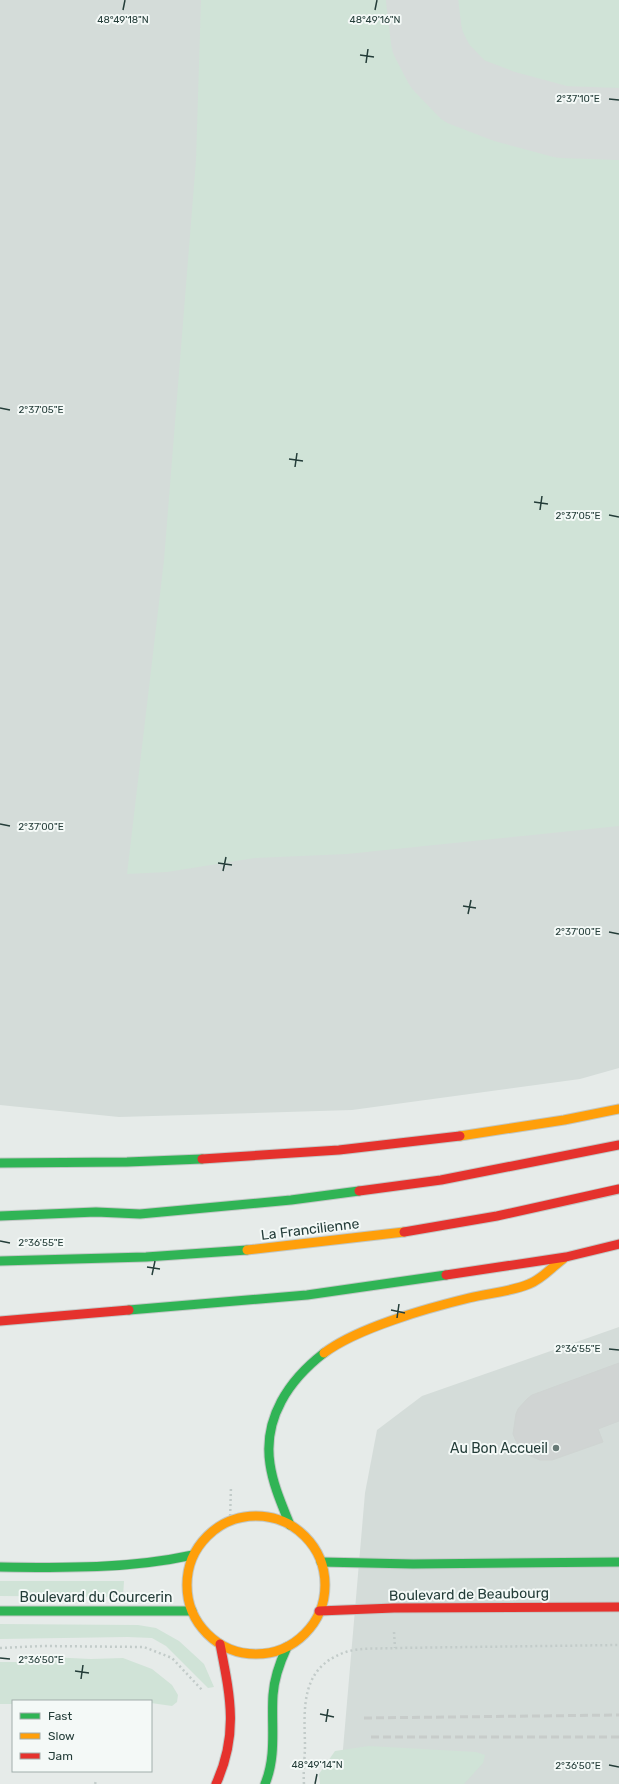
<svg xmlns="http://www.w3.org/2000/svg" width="619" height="1784" viewBox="0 0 619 1784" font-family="Rubik,sans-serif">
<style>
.built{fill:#d4dcd9}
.green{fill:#d0e3d7}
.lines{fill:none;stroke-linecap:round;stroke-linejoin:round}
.taxiway{stroke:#d6dcda;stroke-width:72}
.building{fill:#d0d4d3;stroke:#cfd4d2}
.fast-casing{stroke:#c2c8c6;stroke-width:11}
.slow-casing{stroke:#c2c8c6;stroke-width:11}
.jam-casing{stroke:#c2c8c6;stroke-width:11}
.path{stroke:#c2cbc9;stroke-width:2.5;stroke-dasharray:2 3;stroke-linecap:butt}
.fast{stroke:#30b455;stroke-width:9}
.slow{stroke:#ff9f0a;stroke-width:9}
.jam{stroke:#e5322d;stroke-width:9}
.rail{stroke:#c7ccca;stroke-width:3;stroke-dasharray:8 4;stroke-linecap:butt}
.ticks{fill:none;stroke:#243d39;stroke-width:1.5}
.poi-dot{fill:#687a77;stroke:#f4f9f7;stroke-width:1.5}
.labels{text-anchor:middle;stroke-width:4;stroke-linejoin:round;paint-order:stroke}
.street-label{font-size:14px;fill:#243d39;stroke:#f4f9f7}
.poi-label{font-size:14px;fill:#243d39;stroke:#f4f9f7;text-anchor:end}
.ticks-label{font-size:10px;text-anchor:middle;fill:#243d39;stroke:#f4f9f7;stroke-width:4;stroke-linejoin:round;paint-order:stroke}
</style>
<rect width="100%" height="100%" fill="#e6ebe9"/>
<g class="built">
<polygon points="0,0 619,0 619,1068 580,1079 352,1110 119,1117 0,1105"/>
<polygon points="619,1327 619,1784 340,1784 365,1493 377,1430 422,1396"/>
</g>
<g class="green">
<polygon points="201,0 399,0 398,21 411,78 429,103 452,122 509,141 560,150 619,154 619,826 347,854 255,858 167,872 127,874 164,560 196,160"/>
<path d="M456,0H619V91L562,87L518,76L475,60C466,40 457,22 456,0Z"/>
<polygon points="0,1581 124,1581 123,1597 0,1596"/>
<polygon points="0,1624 138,1625 156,1628 179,1641 204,1664 214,1687 208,1688 166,1646 152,1638 127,1637 0,1639"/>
<polygon points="49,1657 91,1659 123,1658 152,1669 172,1685 178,1695 177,1702 172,1706 151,1703 151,1701 13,1701 13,1704 0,1704 0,1662 26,1662"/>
<polygon points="369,1746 476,1752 485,1755 483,1763 464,1784 320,1784 319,1774 335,1751"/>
</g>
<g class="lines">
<polyline class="taxiway" points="422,0 427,41 440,66 464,91 503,106 562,122 619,124"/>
</g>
<polygon class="building" points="619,1363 619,1421 598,1429 603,1442 552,1460 540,1460 526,1454 516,1441 513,1434 516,1414 518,1409 527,1399 532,1395"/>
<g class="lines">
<defs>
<g id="fast">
<polyline points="0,1163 127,1162 202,1159"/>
<polyline points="0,1216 96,1212 140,1214 291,1200 359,1191"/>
<polyline points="0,1261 146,1257 247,1250"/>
<polyline points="129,1310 307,1295 446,1275"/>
<path d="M290,1525C282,1505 273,1485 270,1464C263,1418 289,1380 324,1353"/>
<polyline points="321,1562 413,1564 619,1562"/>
<path d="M0,1567C65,1568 129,1569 193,1555"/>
<polyline points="0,1611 192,1611"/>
<path d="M265,1784C277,1755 271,1725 273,1695C274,1678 280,1662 287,1647"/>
</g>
<g id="slow">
<polyline points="460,1136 564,1120 619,1109"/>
<polyline points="247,1250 404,1232"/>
<path d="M324,1353C357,1328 428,1308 469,1298C489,1293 510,1292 529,1284C542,1279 552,1267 563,1259"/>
<circle cx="256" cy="1585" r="69"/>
</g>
<g id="jam">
<polyline points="202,1159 339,1150 460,1136"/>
<polyline points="359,1191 441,1180 619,1145"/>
<polyline points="404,1232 497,1216 619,1189"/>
<polyline points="446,1275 566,1257 619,1244"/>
<polyline points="0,1321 129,1310"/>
<polyline points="319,1611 394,1608 619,1607"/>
<path d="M216,1784C239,1734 230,1695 220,1644"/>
</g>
</defs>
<use href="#fast" class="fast-casing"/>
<use href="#slow" class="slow-casing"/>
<use href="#jam" class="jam-casing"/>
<g class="path">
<polyline points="230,1521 231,1486"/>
<polyline points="394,1632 395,1648"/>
<polyline points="0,1648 43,1646 144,1647 172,1658 203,1691"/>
<polyline points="95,1784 96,1781"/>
<path d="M304,1784C303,1771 305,1757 305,1744C304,1707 301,1669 343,1653C359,1647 378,1649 395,1648L619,1645"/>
</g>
<use href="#fast" class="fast"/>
<use href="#slow" class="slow"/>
<use href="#jam" class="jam"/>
<g class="rail">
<polyline points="364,1718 619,1715"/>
<polyline points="371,1737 619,1737"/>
</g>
</g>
<path class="ticks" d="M123,10L125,0M375,10L377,0M360,55L374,57M366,63L368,49M609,99L619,100M0,408L10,410M289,459L303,461M295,467L297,453M534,502L548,504M540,510L542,496M609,515L619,517M0,824L10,826M218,863L232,865M223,871L226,857M463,906L476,908M468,914L471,900M609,932L619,934M0,1241L10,1243M147,1267L160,1269M152,1275L155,1261M391,1310L405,1313M397,1318L399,1304M609,1349L619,1350M0,1658L10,1659M75,1671L89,1673M81,1679L83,1665M320,1714L334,1717M326,1722L328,1709M609,1765L619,1767M315,1784L317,1774"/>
<circle class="poi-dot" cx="556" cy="1448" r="4"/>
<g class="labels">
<g class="street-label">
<text transform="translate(310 1229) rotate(-7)" y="5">La Francilienne</text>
<text transform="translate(469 1594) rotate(-1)" y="5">Boulevard de Beaubourg</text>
<text x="96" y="1602">Boulevard du Courcerin</text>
</g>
<g class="poi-label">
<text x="548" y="1453">Au Bon Accueil</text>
</g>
</g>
<g class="ticks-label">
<text x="123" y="23">48°49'18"N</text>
<text x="375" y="23">48°49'16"N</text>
<text x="578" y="102">2°37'10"E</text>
<text x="41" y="413">2°37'05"E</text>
<text x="578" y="519">2°37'05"E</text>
<text x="41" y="830">2°37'00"E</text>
<text x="578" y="935">2°37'00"E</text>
<text x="41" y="1246">2°36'55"E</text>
<text x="578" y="1352">2°36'55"E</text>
<text x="41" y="1663">2°36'50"E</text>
<text x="317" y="1768">48°49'14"N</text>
<text x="578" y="1769">2°36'50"E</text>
</g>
<rect x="12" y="1700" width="140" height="72" fill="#f4f9f7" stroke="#a1aeab"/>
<rect x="20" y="1713" width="20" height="6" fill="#30b455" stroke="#a1aeab"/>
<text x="48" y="1720" font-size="12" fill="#243d39">Fast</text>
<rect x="20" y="1733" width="20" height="6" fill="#ff9f0a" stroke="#a1aeab"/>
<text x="48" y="1740" font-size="12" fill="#243d39">Slow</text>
<rect x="20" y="1753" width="20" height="6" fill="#e5322d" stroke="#a1aeab"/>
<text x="48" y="1760" font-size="12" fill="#243d39">Jam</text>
</svg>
